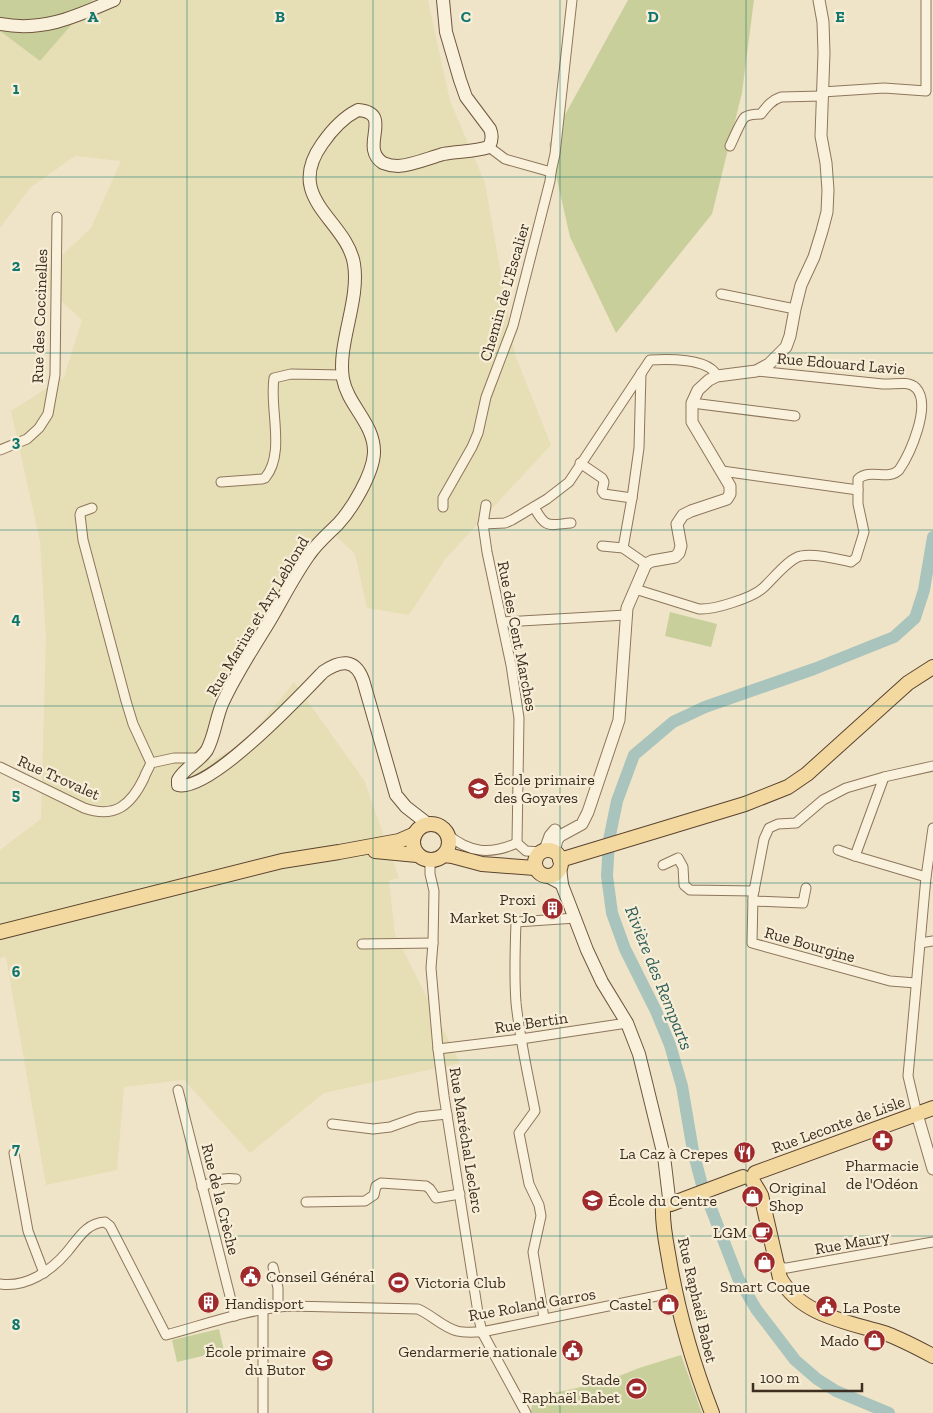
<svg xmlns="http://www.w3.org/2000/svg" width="933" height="1413" viewBox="0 0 933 1413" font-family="'Zilla Slab',serif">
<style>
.farmland{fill:#e6deb5}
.green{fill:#c9cf9b}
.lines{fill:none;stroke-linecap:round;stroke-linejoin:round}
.river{stroke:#a9c4bc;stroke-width:12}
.minor-casing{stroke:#8d765c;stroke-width:11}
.tertiary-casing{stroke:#8d765c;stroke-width:13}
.secondary-casing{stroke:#6f573f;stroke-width:14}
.primary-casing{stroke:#5b4430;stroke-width:16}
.minor{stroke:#faf1dc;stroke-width:9}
.tertiary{stroke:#faf1dc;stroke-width:11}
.secondary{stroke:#faf1dc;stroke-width:12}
.primary{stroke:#f3d9a0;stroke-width:14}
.grid{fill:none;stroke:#0f766e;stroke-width:1;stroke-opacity:0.55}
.labels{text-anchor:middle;stroke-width:4.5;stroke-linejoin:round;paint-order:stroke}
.street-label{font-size:16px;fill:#3d2e20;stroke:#f7eed8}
.poi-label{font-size:16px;fill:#3d2e20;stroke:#f7eed8;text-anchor:end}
.water-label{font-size:18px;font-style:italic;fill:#2f5d5a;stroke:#f7eed8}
.grid-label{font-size:16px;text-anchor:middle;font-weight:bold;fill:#0f766e;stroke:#f7eed8;stroke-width:4.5;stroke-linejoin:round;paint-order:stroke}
</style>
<rect width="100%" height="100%" fill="#f0e4c8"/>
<polygon class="farmland" points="93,0 428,0 450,101 485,183 515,355 551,445 446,558 409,615 367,608 355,554 334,534 214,691 209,762 241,745 280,700 294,682 364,780 399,878 389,880 395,934 460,1063 324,1093 250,1153 184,1080 124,1087 117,1170 46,1185 6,957 0,958 0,850 41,819 46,637 40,541 11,411 64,377 82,320 37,279 91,228 121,161 75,156 30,188 0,228 0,31 40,61"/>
<g class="green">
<polygon points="0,0 93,0 40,61 0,31"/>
<polygon points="628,0 754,0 742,93 712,214 616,333 570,237 549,144"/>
<polygon points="670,612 717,624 711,647 665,636"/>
<polygon points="219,1329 224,1351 177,1362 172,1340"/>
<polygon points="681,1355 702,1413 532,1413 531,1411 534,1393 544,1395 604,1382 639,1368"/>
</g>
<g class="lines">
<polyline class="river" points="889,1413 836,1391 817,1379 795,1360 756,1309 738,1278 702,1185 693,1151 682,1086 670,1045 656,1011 625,949 612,913 607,876 609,840 617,801 634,755 673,722 705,707 814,669 894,637 915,618 924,590 933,537"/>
<defs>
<g id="minor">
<polyline points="822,92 884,88 926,91 926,0"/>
<path d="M730,146C733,140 741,120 745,117C750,114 756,114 761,114C767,106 772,100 781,97L822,96"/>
<polyline points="551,172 555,154 572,0"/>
<polyline points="721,294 795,309"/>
<polyline points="692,403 795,416"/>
<polyline points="0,450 27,439 39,428 48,414 55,375 57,217"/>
<polyline points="580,463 602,478 604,482 602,491 604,494 632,498 639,448 641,373"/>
<polyline points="722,471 858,490"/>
<path d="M221,482L262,479L265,478C286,453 269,408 274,378L291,374L343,375"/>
<polyline points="486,505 483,524 487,552 511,665 519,718 517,843"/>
<polyline points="443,507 443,498 472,447 478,433 486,397 513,326 550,181 551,172 505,159 489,147"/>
<path d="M534,507C546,529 548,525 571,523"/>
<polyline points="92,508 81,512 80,515 83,540 126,701 133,724 151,763"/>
<path d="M483,524L505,523L512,520L547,499L569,482L650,360C667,359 709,358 717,376"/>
<polyline points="602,546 623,548 646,564"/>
<polyline points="623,548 632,498"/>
<path d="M635,589L699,609C714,610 752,598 763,588C773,579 789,558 801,556C814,553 837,559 851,562L856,558L864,532L858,504V479C870,468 888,481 899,470C910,454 932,405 916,388C908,380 893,385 883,384C841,380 799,375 757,371"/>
<polyline points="502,622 626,615"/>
<path d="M0,767L84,808C115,819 131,805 144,778C146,772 149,768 151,763L174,758H201"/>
<polyline points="884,777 855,856 926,877"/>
<path d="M447,834C469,853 490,855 517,843"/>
<polyline points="517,843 526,851 541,852"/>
<polyline points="838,850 855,856"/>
<polyline points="430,861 430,874 434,891 433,943 431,968 438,1049 444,1096 479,1319 482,1332 526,1413"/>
<polyline points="663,865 678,858 683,867 684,885 690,890 754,891"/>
<polyline points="753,901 803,903 806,888"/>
<polyline points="920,943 933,941"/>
<polyline points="362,944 433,943"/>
<polyline points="916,983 890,981 752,943 753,896 764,839 769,828 778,824 796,823 823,800 846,788 884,777 933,766"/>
<polyline points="438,1049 521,1039 627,1023"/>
<polyline points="178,1090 235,1316"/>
<polyline points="917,1114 908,1076 926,877 933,828"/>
<polyline points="332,1124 373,1129 390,1127 418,1117 447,1114"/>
<polyline points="14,1153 28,1231 44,1273"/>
<path d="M202,1187C213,1181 223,1177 236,1179"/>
<polyline points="306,1202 365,1201 374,1195 376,1186 381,1183 426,1186 430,1189 436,1198 460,1194"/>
<polyline points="776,1264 784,1268 787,1268 933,1242"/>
<polyline points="273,1267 278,1288 278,1307"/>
<path d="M0,1284C26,1288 51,1271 67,1252C78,1239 86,1223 105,1222L110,1226L166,1335C207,1324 248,1309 290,1306L418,1309C432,1315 442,1327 457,1331C464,1333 474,1332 482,1332L676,1292"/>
<path d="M544,1318L533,1252L541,1216L539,1205L529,1184L519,1133L535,1111C528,1075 520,1040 516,1003C514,976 515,949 516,922L576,918"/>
<polyline points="263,1413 263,1309"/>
</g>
<g id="tertiary">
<polyline points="545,850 550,836 555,830"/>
<polyline points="554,852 557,840 560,836 582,824 588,812 619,720 627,608 646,564 652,561 675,557 679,553 681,546 677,524 683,515 691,511 727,499 730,494 730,486 692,422 692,403 698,390 709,380 717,376 756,371 769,364 786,347 790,336 795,309 801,285 814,257 822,231 827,212 828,190 826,163 821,136 824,53 823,22 819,0"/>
<polyline points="917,1114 933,1169"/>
</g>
<g id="secondary">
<path d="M0,24C43,32 75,17 114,0"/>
<path d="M428,824L406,807L396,795L363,680C355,658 340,660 323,672C301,695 209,793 178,785V780C184,768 199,762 207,750C215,735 216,717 223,702C236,674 253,648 269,622C282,600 294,576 309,555C317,543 328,534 338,524C352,509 373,474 374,453C375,424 348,406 343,379C337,344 360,301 354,264C347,220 283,199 322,144C331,131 344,117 358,110C395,113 358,147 383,163C388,165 393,166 398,166C413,165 429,158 443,154C458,151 474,152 489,147C492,141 493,136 490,129L466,97L460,80L446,32L443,0"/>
<polyline points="560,867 562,885 587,950 602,982 627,1023 639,1054 664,1156 669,1198"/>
<polyline points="547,876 562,884"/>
</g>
<g id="primary">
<circle cx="431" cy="842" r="18"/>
<circle cx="548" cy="863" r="13"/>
<polyline points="375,851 417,855"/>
<polyline points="444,855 452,856 482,864 535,868"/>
<polyline points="560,860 745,804 788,787 807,774 908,683 933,667"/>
<polyline points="0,932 282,861 339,852 399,841 415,834"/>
<polyline points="755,1173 933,1108"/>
<path d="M752,1180L761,1195L780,1278C801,1316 849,1322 887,1334C903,1340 918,1348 933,1356"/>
<polyline points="671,1204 743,1177"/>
<path d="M663,1208C662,1226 667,1246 670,1265C679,1316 693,1364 712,1413"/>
</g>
</defs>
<use href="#minor" class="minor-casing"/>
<use href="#tertiary" class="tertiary-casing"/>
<use href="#secondary" class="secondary-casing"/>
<use href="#primary" class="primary-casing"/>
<use href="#minor" class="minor"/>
<use href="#tertiary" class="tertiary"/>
<use href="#secondary" class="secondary"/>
<use href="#primary" class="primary"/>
</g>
<path class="grid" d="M187,0V1413M373,0V1413M560,0V1413M746,0V1413M0,177H933M0,353H933M0,530H933M0,706H933M0,883H933M0,1060H933M0,1236H933"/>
<defs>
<symbol id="school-disc" viewBox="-11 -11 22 22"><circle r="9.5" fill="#9e2a2b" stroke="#f7eed8"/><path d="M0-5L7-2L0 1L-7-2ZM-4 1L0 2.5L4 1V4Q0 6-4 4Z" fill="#fff"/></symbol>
<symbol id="building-disc" viewBox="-11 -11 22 22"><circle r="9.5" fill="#9e2a2b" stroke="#f7eed8"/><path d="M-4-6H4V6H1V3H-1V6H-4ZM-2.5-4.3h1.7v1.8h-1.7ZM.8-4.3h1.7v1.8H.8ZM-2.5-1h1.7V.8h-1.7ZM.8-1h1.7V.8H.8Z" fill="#fff"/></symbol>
<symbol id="pharmacy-disc" viewBox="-11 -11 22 22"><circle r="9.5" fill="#9e2a2b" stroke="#f7eed8"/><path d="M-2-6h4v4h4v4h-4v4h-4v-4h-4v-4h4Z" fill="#fff"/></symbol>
<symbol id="restaurant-disc" viewBox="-11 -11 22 22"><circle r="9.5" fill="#9e2a2b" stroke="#f7eed8"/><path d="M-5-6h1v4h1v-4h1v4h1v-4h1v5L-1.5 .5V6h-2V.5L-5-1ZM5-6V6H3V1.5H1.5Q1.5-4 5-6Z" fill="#fff"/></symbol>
<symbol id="shop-disc" viewBox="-11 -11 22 22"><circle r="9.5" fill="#9e2a2b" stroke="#f7eed8"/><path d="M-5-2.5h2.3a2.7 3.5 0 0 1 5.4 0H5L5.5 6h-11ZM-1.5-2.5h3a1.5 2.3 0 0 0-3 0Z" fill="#fff"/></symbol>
<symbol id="cafe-disc" viewBox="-11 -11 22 22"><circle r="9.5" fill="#9e2a2b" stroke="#f7eed8"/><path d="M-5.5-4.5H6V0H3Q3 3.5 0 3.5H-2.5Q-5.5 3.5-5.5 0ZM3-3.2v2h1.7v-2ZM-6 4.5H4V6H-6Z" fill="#fff"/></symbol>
<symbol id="civic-disc" viewBox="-11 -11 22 22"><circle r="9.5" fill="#9e2a2b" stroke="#f7eed8"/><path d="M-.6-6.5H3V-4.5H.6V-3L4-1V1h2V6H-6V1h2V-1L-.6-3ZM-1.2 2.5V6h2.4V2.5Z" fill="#fff"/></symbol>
<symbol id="stadium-disc" viewBox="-11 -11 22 22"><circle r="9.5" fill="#9e2a2b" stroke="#f7eed8"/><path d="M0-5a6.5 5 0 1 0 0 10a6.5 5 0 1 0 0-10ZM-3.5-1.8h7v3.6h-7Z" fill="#fff"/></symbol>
</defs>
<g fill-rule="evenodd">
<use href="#school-disc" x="466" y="776" width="25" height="25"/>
<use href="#building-disc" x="540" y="896" width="25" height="25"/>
<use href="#pharmacy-disc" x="870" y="1128" width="25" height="25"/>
<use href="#restaurant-disc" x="732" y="1140" width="25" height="25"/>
<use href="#shop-disc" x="740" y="1184" width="25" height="25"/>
<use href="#school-disc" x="580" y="1188" width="25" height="25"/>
<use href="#cafe-disc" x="750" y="1220" width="25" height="25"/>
<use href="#shop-disc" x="752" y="1250" width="25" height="25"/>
<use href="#civic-disc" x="238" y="1264" width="25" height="25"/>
<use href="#stadium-disc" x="386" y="1270" width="25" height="25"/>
<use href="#building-disc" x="196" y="1290" width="25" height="25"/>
<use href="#shop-disc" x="656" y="1292" width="25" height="25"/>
<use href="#civic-disc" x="814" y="1294" width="25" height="25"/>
<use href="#shop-disc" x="862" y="1328" width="25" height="25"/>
<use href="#civic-disc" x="560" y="1338" width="25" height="25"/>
<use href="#school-disc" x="310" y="1348" width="25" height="25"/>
<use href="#stadium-disc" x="624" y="1376" width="25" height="25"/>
</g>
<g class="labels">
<g class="street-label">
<text transform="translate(504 292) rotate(-74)" y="6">Chemin de L'Escalier</text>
<text transform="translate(39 316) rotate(-88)" y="6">Rue des Coccinelles</text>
<text transform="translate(841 363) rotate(5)" y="6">Rue Edouard Lavie</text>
<text transform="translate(257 616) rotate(-59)" y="6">Rue Marius et Ary Leblond</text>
<text transform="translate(518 636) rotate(79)" y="6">Rue des Cent Marches</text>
<text transform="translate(59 777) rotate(24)" y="6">Rue Trovalet</text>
<text transform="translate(810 944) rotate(16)" y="6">Rue Bourgine</text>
<text transform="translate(531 1022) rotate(-8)" y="6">Rue Bertin</text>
<text transform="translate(838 1124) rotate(-20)" y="6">Rue Leconte de Lisle</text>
<text transform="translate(467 1140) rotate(81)" y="6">Rue Maréchal Leclerc</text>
<text transform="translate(221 1199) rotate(76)" y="6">Rue de la Crèche</text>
<text transform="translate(852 1242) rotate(-10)" y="6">Rue Maury</text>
<text transform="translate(698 1300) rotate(77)" y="6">Rue Raphaël Babet</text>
<text transform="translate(532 1304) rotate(-10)" y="6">Rue Roland Garros</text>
</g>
<g class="poi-label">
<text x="494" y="785" text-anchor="start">École primaire<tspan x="494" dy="18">des Goyaves</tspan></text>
<text x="536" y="905">Proxi<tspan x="536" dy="18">Market St Jo</tspan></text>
<text x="728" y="1159">La Caz à Crepes</text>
<text x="882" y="1171" text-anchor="middle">Pharmacie<tspan x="882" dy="18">de l'Odéon</tspan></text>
<text x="769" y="1193" text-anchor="start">Original<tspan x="769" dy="18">Shop</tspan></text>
<text x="608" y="1206" text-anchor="start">École du Centre</text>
<text x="747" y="1238">LGM</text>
<text x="266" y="1282" text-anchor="start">Conseil Général</text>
<text x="415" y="1288" text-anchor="start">Victoria Club</text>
<text x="765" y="1292" text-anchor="middle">Smart Coque</text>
<text x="225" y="1309" text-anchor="start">Handisport</text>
<text x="652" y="1310">Castel</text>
<text x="843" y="1313" text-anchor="start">La Poste</text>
<text x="859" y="1346">Mado</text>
<text x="306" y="1357">École primaire<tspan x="306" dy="18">du Butor</tspan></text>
<text x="557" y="1357">Gendarmerie nationale</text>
<text x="620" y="1385">Stade<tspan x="620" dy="18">Raphaël Babet</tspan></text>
</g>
<g class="water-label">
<text transform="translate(659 978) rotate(68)" y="6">Rivière des Remparts</text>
</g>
</g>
<g class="grid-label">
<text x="93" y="22">A</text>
<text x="280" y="22">B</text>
<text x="466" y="22">C</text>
<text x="653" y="22">D</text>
<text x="840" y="22">E</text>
<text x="16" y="94">1</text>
<text x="16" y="271">2</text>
<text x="16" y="447">3</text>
<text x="16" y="624">4</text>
<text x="16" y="800">5</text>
<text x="16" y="977">6</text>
<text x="16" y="1154">7</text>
<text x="16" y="1330">8</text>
</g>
<path d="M753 1383v8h109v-8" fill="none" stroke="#3d2e20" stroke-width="2.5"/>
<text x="760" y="1383" font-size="15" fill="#3d2e20" stroke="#f7eed8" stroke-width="4" paint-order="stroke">100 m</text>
</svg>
